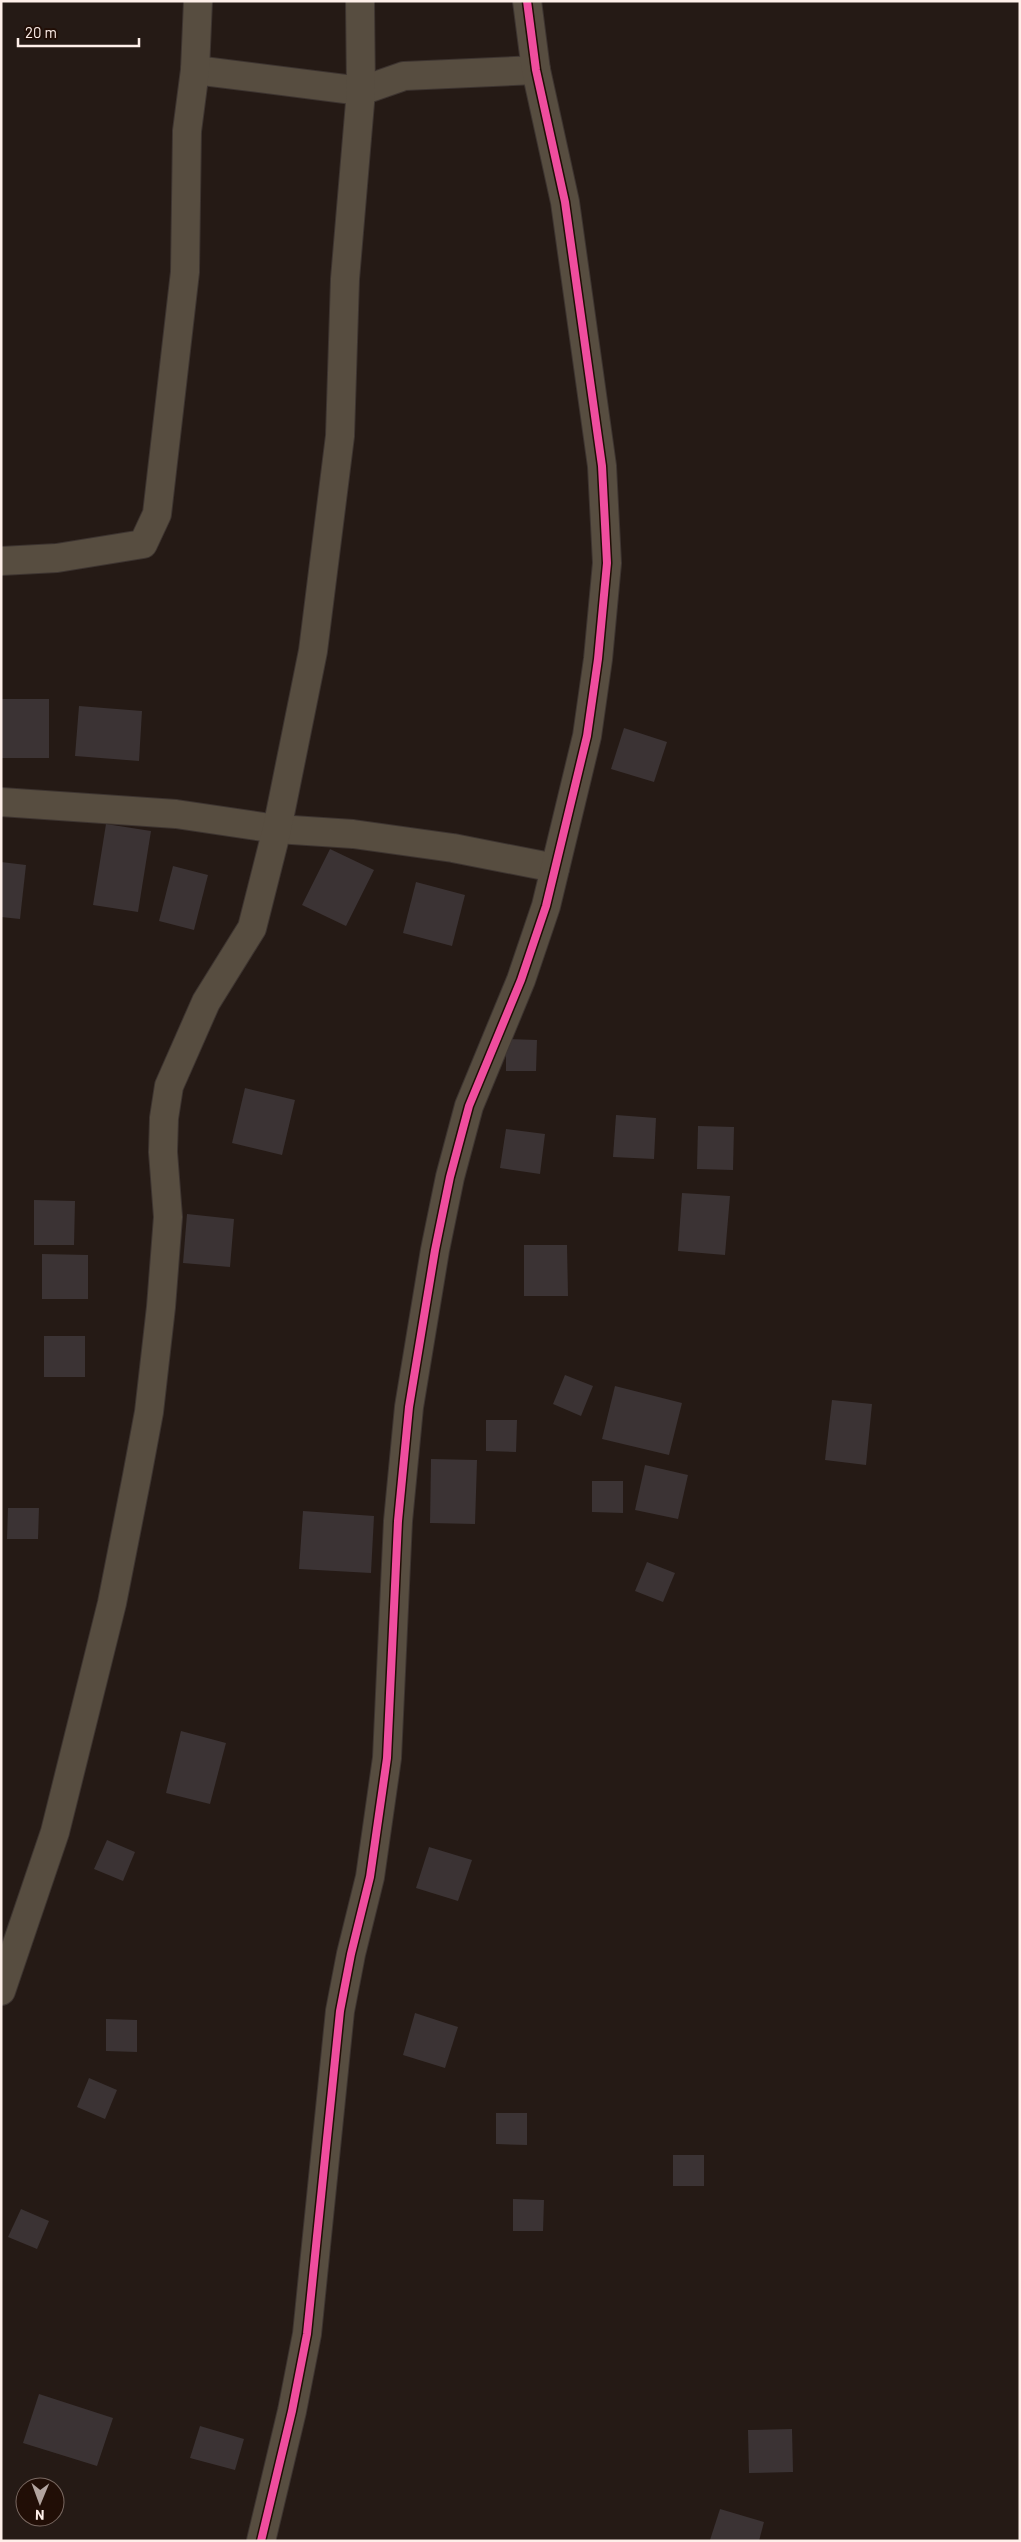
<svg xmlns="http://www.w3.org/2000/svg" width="1021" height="2542" viewBox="0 0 1021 2542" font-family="Barlow,sans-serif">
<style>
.building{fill:#3b3334}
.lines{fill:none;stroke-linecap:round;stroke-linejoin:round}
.minor-casing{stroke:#3d3430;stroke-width:30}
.minor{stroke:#574d40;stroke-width:28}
.cycleway-casing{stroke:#210e06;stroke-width:11}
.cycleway{stroke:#ef4d9e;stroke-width:8}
</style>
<rect width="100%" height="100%" fill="#251a15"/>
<g class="building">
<polygon points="2,699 49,699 49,758 1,758"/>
<polygon points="79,706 142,711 139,761 75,756"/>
<polygon points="624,728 667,742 654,782 611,769"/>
<polygon points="106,824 151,831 138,912 93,905"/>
<polygon points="330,849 374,870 346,926 302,905"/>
<polygon points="1,862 26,865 20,919 1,917"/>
<polygon points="173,866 208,875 194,930 159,921"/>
<polygon points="416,882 465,895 452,946 403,933"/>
<polygon points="506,1039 537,1040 536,1071 506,1071"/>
<polygon points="245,1088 295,1100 282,1155 232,1143"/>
<polygon points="616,1115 656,1118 654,1159 613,1157"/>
<polygon points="698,1126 734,1127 733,1170 697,1169"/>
<polygon points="506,1129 545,1134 540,1174 500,1168"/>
<polygon points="682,1193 730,1196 725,1255 678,1251"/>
<polygon points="34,1200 75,1201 74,1245 34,1245"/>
<polygon points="187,1214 234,1219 230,1267 183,1263"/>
<polygon points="524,1245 567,1245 568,1296 524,1296"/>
<polygon points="42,1254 88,1255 88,1299 42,1299"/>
<rect x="44" y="1336" width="41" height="41"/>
<polygon points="565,1375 593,1386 581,1416 553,1404"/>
<polygon points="615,1386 682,1403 669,1455 602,1439"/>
<polygon points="832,1400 872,1404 866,1465 825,1460"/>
<polygon points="486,1420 517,1420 516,1452 486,1451"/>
<polygon points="431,1459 477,1460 475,1524 430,1523"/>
<polygon points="645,1465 688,1475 678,1519 635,1510"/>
<polygon points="592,1481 623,1481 623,1513 592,1512"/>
<polygon points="8,1508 39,1508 38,1539 7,1539"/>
<polygon points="303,1511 374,1516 371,1573 299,1569"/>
<polygon points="647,1562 675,1573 663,1602 635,1591"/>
<polygon points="181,1731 226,1743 210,1804 166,1793"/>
<polygon points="107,1840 135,1852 123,1881 94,1869"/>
<polygon points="429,1847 472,1860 458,1901 416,1888"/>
<polygon points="415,2013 458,2027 445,2068 403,2055"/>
<polygon points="106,2019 137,2020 137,2052 106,2051"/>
<polygon points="89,2078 117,2090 105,2119 77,2107"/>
<polygon points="496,2113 527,2113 527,2145 496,2144"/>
<rect x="673" y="2155" width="31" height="31"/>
<polygon points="513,2199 544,2200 543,2231 513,2231"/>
<polygon points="21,2209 49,2221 37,2249 8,2237"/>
<polygon points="39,2394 113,2418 97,2466 23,2443"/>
<polygon points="200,2426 244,2439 235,2470 190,2458"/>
<polygon points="792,2429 793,2472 749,2473 748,2430"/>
<polygon points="720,2509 764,2522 759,2541 710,2540"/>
</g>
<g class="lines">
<defs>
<g id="minor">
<polyline points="195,70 361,91 404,76 536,70"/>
<polyline points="1,561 57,558 143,544 157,514 185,272 187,131 195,70 198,1"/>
<polyline points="1,802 176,814 277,829 353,834 453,848 555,868"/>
<polyline points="1,1991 55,1832 112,1603 137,1476 149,1412 161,1307 168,1217 163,1152 164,1118 169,1086 206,1002 252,928 277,829 313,651 340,436 345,279 361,91 360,1"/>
<polyline points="261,2541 292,2411 307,2334 340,2011 351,1954 370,1877 387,1758 398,1521 409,1407 435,1250 450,1177 469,1106 521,980 546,906 587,736 598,659 607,563 602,466 565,202 536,70 527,1"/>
</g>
</defs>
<use href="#minor" class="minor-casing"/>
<use href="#minor" class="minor"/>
<defs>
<polyline id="cycleway" points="261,2541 292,2411 307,2334 340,2011 351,1954 370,1877 387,1758 398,1521 409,1407 435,1250 450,1177 469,1106 521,980 546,906 587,736 598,659 607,563 602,466 565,202 536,70 527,1"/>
</defs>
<use href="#cycleway" class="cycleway-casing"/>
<use href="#cycleway" class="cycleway"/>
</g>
<rect width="1021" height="2542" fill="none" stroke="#feefe9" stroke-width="5"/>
<g transform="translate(40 2502) rotate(181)"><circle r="24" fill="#210e06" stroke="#796861"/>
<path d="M0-4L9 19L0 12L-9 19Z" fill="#b2a49f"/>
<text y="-8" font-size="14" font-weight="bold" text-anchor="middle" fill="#feefe9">N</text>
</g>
<path d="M18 38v8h121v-8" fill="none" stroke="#feefe9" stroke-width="2.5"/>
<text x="25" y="38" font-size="15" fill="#feefe9" stroke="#210e06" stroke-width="4" paint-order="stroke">20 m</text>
</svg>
